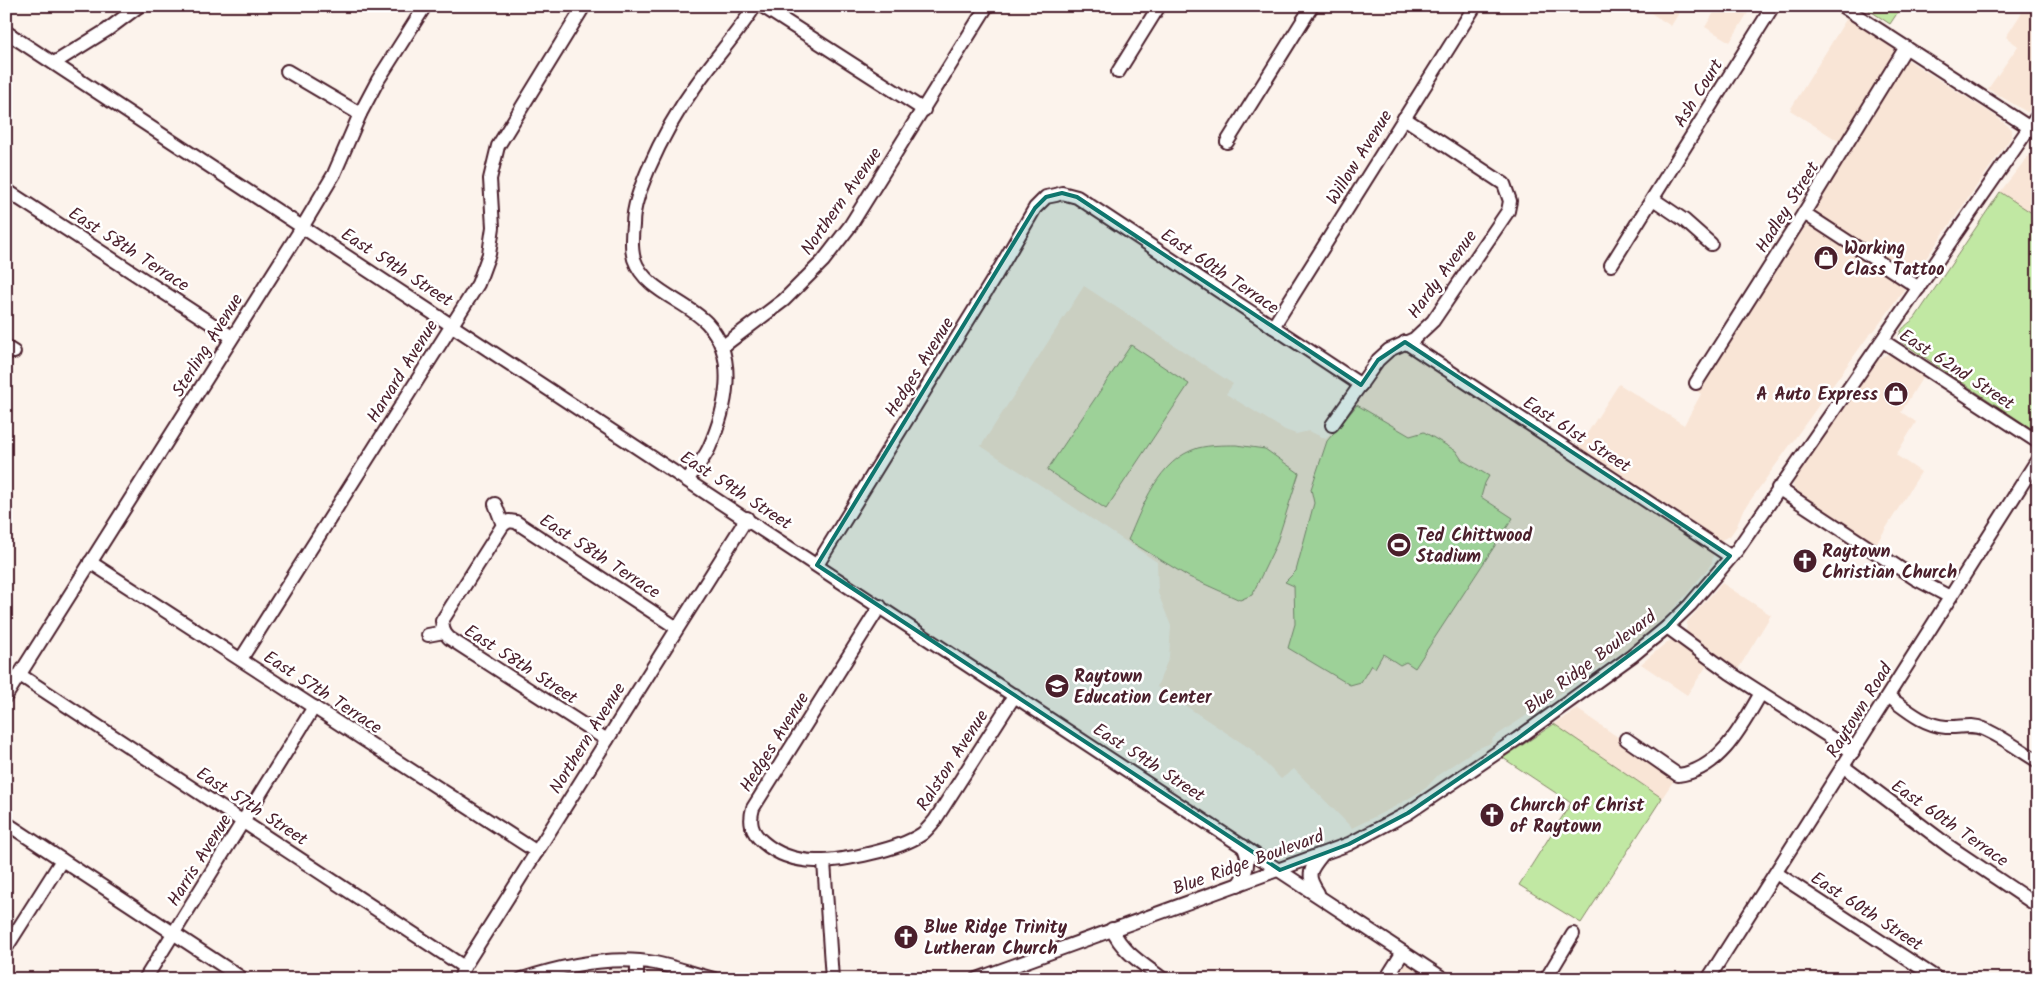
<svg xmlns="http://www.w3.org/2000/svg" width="2044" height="985" viewBox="0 0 2044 985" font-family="Kalam,sans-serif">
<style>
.built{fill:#f9e5d6}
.green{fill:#c1e8a3;stroke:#868467}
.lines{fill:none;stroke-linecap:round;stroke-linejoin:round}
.minor-casing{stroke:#4a1f2b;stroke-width:16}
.minor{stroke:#fff;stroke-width:12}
.marked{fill:#0f766e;fill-opacity:0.2;stroke:#0f766e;stroke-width:4;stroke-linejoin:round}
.labels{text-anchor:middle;stroke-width:5;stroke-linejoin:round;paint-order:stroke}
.street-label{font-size:18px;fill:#4a1f2b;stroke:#fff}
.poi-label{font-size:18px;font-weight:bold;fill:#4a1f2b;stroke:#fff;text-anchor:start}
</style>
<rect width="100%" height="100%" fill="#fcf3ec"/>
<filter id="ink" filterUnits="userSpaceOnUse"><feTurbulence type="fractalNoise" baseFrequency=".02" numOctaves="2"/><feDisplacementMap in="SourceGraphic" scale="10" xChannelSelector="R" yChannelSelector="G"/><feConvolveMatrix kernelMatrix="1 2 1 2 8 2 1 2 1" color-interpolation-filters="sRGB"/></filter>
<g filter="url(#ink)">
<g class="built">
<polygon points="1640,6 1683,6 1671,26"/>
<polygon points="1718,6 1752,6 1730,42 1705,27"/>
<polygon points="2026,6 2038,6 2038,100 2030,111 2027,112 1988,89 2018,46 2006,37"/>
<polygon points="1847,18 1894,49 1895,54 1840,142 1790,110"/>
<polygon points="1908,60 1994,115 2012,129 2012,136 1891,308 1874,331 1869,335 1742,512 1737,526 1730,536 1719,541 1577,449 1619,384 1684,425 1701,394 1697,391 1754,299 1771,277 1903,63"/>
<polygon points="2038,151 2038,217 2000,192 2029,155"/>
<polygon points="1084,286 1233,384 1226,394 1285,430 1296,434 1309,431 1326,439 1382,363 1405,348 1711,549 1713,555 1712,563 1686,595 1662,620 1633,645 1512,725 1493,738 1491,743 1476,749 1438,775 1426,788 1396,806 1352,828 1294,769 1281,779 1251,749 1157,687 1169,657 1171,626 1158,593 1157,562 981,446"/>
<polygon points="1888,354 1896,357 1924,375 1901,412 1916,422 1896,455 1921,472 1875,546 1794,491 1793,486 1794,480 1877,361 1883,356"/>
<polygon points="1722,583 1771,615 1737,671 1686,635 1686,632 1687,622"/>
<polygon points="1673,640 1677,641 1708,664 1687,695 1641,664 1667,642"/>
<polygon points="1577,709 1676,777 1662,798 1554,724"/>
<polygon points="1404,961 1408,962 1435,979 1389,979 1401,963"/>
</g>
<g class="green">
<polygon points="1863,6 1902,6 1890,24"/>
<path d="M2000,192L2038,217V433L1900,341C1897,330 1907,325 1915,318Z"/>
<polygon points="1131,345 1189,384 1106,509 1047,470"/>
<polygon points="1357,405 1410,436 1424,432 1456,451 1462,460 1489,476 1485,483 1481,497 1513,518 1415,668 1406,662 1400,665 1383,654 1375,668 1371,665 1361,682 1350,685 1288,648 1295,624 1294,586 1285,582 1296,571 1314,503 1311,489 1327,441"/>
<path d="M1236,445L1265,449L1299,473L1276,545L1252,595L1240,600L1189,577L1128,540C1143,506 1158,460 1198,448C1210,445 1224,445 1236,445Z"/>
<polygon points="1554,724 1662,798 1581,923 1519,885 1571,803 1503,758"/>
</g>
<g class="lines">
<defs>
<g id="minor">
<polyline points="762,6 924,110"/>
<polyline points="1842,6 2038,133"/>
<polyline points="6,32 1444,979"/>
<polyline points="54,63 107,30 139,6"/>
<polyline points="287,71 360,114"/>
<polyline points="1118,72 1159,6"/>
<polyline points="1227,142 1312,6"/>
<polyline points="6,190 232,337"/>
<polyline points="1653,199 1684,220 1711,244"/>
<polyline points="1804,213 1919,288"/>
<polyline points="1611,265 1773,6"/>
<polyline points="1273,327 1475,6"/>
<polyline points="1883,341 2038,442"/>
<polyline points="1405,342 1730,556"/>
<polyline points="6,347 14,352"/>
<polyline points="722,347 784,300 823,261 850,226 987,6"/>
<polyline points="1696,383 1804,213 1906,47"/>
<polyline points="1332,425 1378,360 1389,350 1414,339 1433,321 1508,211 1510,201 1504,184 1404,118"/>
<path d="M688,479C695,469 704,459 709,448C726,410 739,357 707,323C685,300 645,291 634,259C631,249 632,234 633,225C633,206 641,187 648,170C661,140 677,111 696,85C715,58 737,34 755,6"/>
<polyline points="1778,488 1916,579 1950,597"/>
<polyline points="503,525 509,521 516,522 677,628"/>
<polyline points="90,562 537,852"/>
<polyline points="817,565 996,275 1035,208 1046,197 1056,195 1062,193 1077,197 1361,385"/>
<path d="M880,606L753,808C749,822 751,832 763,842C794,869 835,862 872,853C889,849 907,844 922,834C927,830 931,825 935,820L1015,695"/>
<polyline points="1667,627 1730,673 1853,752"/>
<polyline points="444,632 449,638 607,740"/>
<polyline points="444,632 442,621 503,525 495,504"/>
<polyline points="428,635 444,632"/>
<polyline points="241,659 478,284 489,254 493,227 490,179 498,146 584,6"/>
<polyline points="20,675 464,967"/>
<polyline points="6,696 303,226 334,174 360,114 378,80 425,6"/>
<path d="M1889,697C1907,710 1923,725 1946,727C1960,728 1971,723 1984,729C2003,737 2021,751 2038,761"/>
<path d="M1626,739L1678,775C1720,770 1742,726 1761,693"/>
<polyline points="1844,767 1950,847 2038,906"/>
<polyline points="6,823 243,979"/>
<polyline points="824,862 832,979"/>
<polyline points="1776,873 1938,979"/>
<path d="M1238,885C1247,871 1251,861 1243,846"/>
<path d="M1318,893C1306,875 1309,871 1322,855"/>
<path d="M1112,929C1122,952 1143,964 1163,979"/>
<polyline points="6,948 62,860"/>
<polyline points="637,962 637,979"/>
<polyline points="145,979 314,707"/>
<polyline points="460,979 464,967 747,518"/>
<path d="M522,979C562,966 613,955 655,963C675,967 694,974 714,979"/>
<polyline points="977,979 1349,844 1408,813 1517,739 1632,656 1667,627 1690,605 1737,550 2038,115"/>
<polyline points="1386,979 1403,952"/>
<polyline points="1546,979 1573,934"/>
<polyline points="1708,979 2038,459"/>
</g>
</defs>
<use href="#minor" class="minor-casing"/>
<use href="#minor" class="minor"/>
</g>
</g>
<path class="marked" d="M1062,193L1077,197L1361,385L1378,360L1405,342L1730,556L1667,627L1517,739L1408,813L1349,844L1280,870L817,565L1035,208L1046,197Z"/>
<defs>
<symbol id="shop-disc" viewBox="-11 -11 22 22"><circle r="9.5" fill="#4a1f2b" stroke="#fff"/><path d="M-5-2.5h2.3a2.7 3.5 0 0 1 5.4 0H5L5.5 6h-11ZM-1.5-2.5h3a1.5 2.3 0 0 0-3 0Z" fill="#fff"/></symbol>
<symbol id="stadium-disc" viewBox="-11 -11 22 22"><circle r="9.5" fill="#4a1f2b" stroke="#fff"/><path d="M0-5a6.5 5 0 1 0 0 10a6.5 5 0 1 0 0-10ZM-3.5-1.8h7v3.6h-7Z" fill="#fff"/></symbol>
<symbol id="church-disc" viewBox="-11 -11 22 22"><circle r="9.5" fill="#4a1f2b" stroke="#fff"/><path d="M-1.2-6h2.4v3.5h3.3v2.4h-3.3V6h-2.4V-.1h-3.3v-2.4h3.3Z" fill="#fff"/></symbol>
<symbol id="school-disc" viewBox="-11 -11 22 22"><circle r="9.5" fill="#4a1f2b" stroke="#fff"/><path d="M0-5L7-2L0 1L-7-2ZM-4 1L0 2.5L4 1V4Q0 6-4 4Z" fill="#fff"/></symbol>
</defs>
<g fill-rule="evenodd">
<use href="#shop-disc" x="1812" y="244" width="28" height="28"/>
<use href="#shop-disc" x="1882" y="380" width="28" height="28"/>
<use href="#stadium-disc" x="1385" y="531" width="28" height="28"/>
<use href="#church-disc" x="1791" y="547" width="28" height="28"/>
<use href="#school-disc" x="1043" y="672" width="28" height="28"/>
<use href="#church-disc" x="1478" y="801" width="28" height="28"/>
<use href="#church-disc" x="892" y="923" width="28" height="28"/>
</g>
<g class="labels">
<g class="street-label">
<text transform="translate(1698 93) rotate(-58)" y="6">Ash Court</text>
<text transform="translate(1359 157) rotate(-58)" y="6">Willow Avenue</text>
<text transform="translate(841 201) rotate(-55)" y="6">Northern Avenue</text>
<text transform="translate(1787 207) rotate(-58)" y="6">Hadley Street</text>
<text transform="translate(129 249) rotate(33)" y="6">East 58th Terrace</text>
<text transform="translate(397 267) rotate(33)" y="6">East 59th Street</text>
<text transform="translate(1220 271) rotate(34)" y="6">East 60th Terrace</text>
<text transform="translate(1442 274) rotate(-54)" y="6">Hardy Avenue</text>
<text transform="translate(207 345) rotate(-58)" y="6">Sterling Avenue</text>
<text transform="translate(919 367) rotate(-58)" y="6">Hedges Avenue</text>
<text transform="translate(1957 369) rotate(33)" y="6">East 62nd Street</text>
<text transform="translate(402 371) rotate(-58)" y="6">Harvard Avenue</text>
<text transform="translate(1577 434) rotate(33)" y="6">East 61st Street</text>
<text transform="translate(736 490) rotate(33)" y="6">East 59th Street</text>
<text transform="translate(600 556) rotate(33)" y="6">East 58th Terrace</text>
<text transform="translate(1590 662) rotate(-37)" y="6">Blue Ridge Boulevard</text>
<text transform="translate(521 664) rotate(33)" y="6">East 58th Street</text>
<text transform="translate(323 692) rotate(33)" y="6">East 57th Terrace</text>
<text transform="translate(1859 710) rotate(-58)" y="6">Raytown Road</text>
<text transform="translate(587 738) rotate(-58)" y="6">Northern Avenue</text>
<text transform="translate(774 742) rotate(-58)" y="6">Hedges Avenue</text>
<text transform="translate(952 760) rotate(-57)" y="6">Ralston Avenue</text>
<text transform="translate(1149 762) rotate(33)" y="6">East 59th Street</text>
<text transform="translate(252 806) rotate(33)" y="6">East 57th Street</text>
<text transform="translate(1950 823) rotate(35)" y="6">East 60th Terrace</text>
<text transform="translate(199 860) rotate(-58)" y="6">Harris Avenue</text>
<text transform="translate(1248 862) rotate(-20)" y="6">Blue Ridge Boulevard</text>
<text transform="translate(1867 911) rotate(33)" y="6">East 60th Street</text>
</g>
<g class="poi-label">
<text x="1844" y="254">Working<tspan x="1844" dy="21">Class Tattoo</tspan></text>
<text x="1878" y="400" text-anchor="end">A Auto Express</text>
<text x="1416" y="541">Ted Chittwood<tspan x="1416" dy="21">Stadium</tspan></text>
<text x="1822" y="557">Raytown<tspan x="1822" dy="21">Christian Church</tspan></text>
<text x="1074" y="682">Raytown<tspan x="1074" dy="21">Education Center</tspan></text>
<text x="1510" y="811">Church of Christ<tspan x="1510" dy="21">of Raytown</tspan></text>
<text x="924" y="933">Blue Ridge Trinity<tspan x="924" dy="21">Lutheran Church</tspan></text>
</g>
</g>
<rect width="2044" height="985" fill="none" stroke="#fff" stroke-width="25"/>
<rect x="12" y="12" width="2019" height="960" fill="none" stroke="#4a1f2b" stroke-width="2" filter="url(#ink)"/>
</svg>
